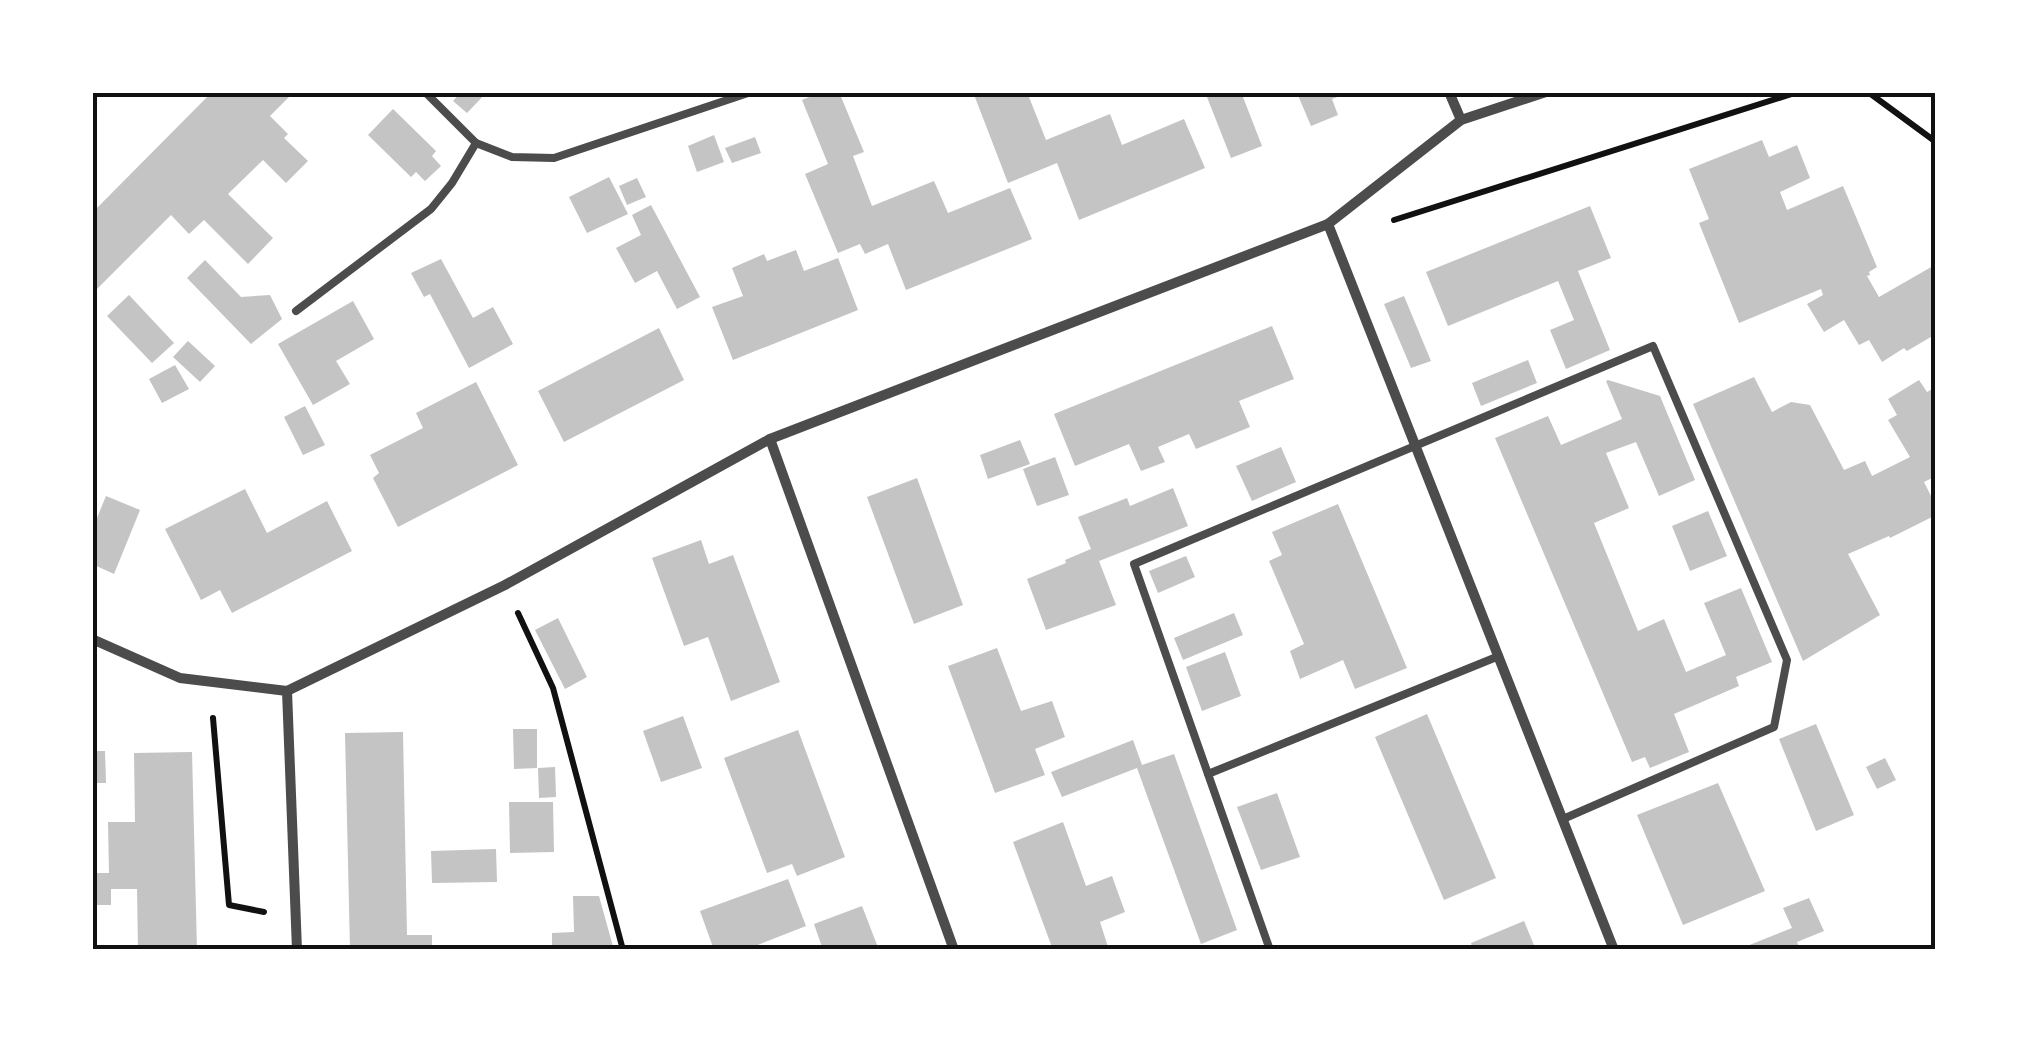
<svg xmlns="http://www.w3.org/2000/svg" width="2028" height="1042" viewBox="0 0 2028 1042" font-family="Cabin,sans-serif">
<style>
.building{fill:#c4c4c4}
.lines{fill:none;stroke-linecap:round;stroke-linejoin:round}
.path{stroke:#111;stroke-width:6}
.service{stroke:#4c4c4c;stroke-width:8}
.minor{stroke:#4c4c4c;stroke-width:10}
.neatline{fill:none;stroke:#111;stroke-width:4}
</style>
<rect width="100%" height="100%" fill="#fff"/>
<g class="building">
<polygon points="212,92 290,92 292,94 270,116 288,134 284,138 308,161 286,183 263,160 228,194 273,238 248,264 204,220 189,234 171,215 92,294 92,213"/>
<polygon points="461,92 487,92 467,113 453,101"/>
<polygon points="821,92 839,92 864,152 853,156 872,206 934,181 948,213 1010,188 1032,239 906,290 888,244 865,254 860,244 838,253 805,174 828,164 802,100"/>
<polygon points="973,92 1027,92 1046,140 1110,114 1122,145 1184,119 1205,168 1079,220 1057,163 1008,183"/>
<polygon points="1205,92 1241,92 1262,146 1231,158"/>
<polygon points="1297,93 1348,93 1332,99 1338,115 1311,126"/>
<polygon points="393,109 436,151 432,156 441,166 425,181 416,172 411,177 368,135"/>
<polygon points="714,135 724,162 697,172 688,146"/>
<polygon points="755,137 761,153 732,163 725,148"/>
<polygon points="1762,140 1769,157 1797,145 1810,178 1780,192 1787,210 1843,186 1877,267 1869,272 1870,275 1867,276 1879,297 1933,266 1936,270 1936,334 1907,351 1904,348 1882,362 1869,340 1859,345 1844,320 1824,332 1807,304 1823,295 1821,289 1739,323 1699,223 1709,219 1689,169"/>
<polygon points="609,177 628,214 587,233 569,197"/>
<polygon points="637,178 646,197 627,205 619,186"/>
<polygon points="651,205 700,297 677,309 657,271 635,283 616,248 641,235 632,215"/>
<polygon points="1590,206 1611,258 1578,271 1610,350 1566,369 1550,330 1574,320 1558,281 1448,326 1426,272"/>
<polygon points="796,250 804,271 838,258 858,310 733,360 712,307 743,296 732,268 764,254 767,261"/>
<polygon points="441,259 473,318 493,307 513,344 469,368 430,294 424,297 411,273"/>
<polygon points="205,260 241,297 270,295 282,319 251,344 187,278"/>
<polygon points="129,295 174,343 152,363 107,316"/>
<polygon points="1404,296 1431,361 1411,368 1384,304"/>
<polygon points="353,301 374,339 336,361 350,384 313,405 278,344"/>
<polygon points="1272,326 1294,379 1239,401 1250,427 1196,449 1189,434 1158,447 1165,462 1141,471 1129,444 1075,466 1054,414"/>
<polygon points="659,328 684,380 564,442 538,391"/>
<polygon points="188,341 215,366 200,382 173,357"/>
<polygon points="1528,360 1537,383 1481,406 1472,383"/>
<polygon points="175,365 189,389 162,403 149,379"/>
<polygon points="1754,377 1772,412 1791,402 1810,405 1844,470 1865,461 1872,476 1910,457 1888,420 1897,415 1888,399 1919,380 1927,392 1936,387 1936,476 1924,482 1936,506 1936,515 1890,538 1889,536 1848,554 1880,615 1803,661 1693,404"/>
<polygon points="1608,380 1660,396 1695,480 1659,496 1636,442 1606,453 1629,508 1594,523 1638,631 1664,619 1686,672 1726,655 1704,603 1741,588 1772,662 1736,677 1739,686 1674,714 1689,752 1650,768 1645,757 1632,762 1495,438 1548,416 1561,445 1622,419 1606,381"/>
<polygon points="476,382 518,465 398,527 373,478 379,473 370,455 423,428 416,413"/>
<polygon points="305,406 325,445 303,455 284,417"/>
<polygon points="1020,440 1030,464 988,479 980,455"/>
<polygon points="1281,447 1296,482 1252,501 1236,466"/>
<polygon points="1055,457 1069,495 1037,506 1023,469"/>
<polygon points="917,478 963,605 914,624 867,497"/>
<polygon points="1173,488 1188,526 1099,561 1116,605 1046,630 1027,579 1066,563 1065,560 1091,549 1078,517 1127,498 1130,506"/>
<polygon points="245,489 267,533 327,501 352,551 232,613 220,590 201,600 165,529"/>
<polygon points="106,496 140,510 114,574 92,564 92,530"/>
<polygon points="1338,504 1407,668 1355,689 1343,660 1300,679 1290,651 1304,644 1269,561 1282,555 1272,532"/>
<polygon points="1708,511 1727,556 1690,571 1672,526"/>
<polygon points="701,540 709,564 733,555 780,682 731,701 708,637 684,646 652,558"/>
<polygon points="1186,556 1195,577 1158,593 1149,571"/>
<polygon points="1234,613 1243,635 1183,660 1174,638"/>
<polygon points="558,618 587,677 565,689 535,630"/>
<polygon points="997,648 1021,711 1052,701 1065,737 1035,749 1045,775 995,793 948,666"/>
<polygon points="1225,652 1241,696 1202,711 1186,667"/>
<polygon points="1427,714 1496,878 1444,900 1375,737"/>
<polygon points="683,716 702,768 661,782 643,731"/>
<polygon points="1816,724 1854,815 1816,831 1779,739"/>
<polygon points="513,729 537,729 537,768 514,769"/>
<polygon points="798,730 845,857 797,876 792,864 767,873 724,758"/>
<polygon points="403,732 407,935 432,935 432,950 350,950 345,733"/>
<polygon points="1133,740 1142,765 1174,754 1237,930 1201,944 1137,768 1062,797 1051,772"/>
<polygon points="92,751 105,751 106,783 92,783"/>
<polygon points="192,752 197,950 138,950 137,889 111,889 111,905 92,905 92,873 109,873 108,822 135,822 134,753"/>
<polygon points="1885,758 1896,780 1877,789 1866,767"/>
<polygon points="555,767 556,797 539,798 538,768"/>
<polygon points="1718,783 1765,891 1683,925 1637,815"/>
<polygon points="1277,793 1300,857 1261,870 1237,807"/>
<polygon points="509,802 553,802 554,852 510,853"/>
<polygon points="1063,822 1086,886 1112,876 1125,912 1100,922 1109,950 1053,950 1013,842"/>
<polygon points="496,849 497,882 432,883 431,851"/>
<polygon points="788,879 806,926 745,950 714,950 700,911"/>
<polygon points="573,896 599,896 614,950 552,950 552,933 574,932"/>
<polygon points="1809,898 1824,931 1797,942 1800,950 1737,950 1792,928 1783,908"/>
<polygon points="862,906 879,950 823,950 814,924"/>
<polygon points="1524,921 1536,950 1473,950 1471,943"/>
</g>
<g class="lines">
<g class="path">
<polyline points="1868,92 1936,142"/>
<polyline points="1394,220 1798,92"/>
<polyline points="518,613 553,688 623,950"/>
<polyline points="213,718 229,905 264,912"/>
</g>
<g class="service">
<polyline points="476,143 512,157 554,158 751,92"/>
<polyline points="296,311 431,209 452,183 476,143 425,92"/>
<polyline points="1208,774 1499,656"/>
<polyline points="1270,950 1134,564 1653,346 1787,660 1774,727 1563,819"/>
</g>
<g class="minor">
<polyline points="1449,92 1461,120"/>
<polyline points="1328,224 1614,950"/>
<polyline points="770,439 954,950"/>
<polyline points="92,639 180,678 287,691 297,950"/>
<polyline points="287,691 505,585 770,439 1328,224 1461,120 1546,92"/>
</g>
</g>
<rect width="2028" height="1042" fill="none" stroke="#ffffff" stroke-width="190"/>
<rect x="95" y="95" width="1838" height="852" class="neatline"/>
</svg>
